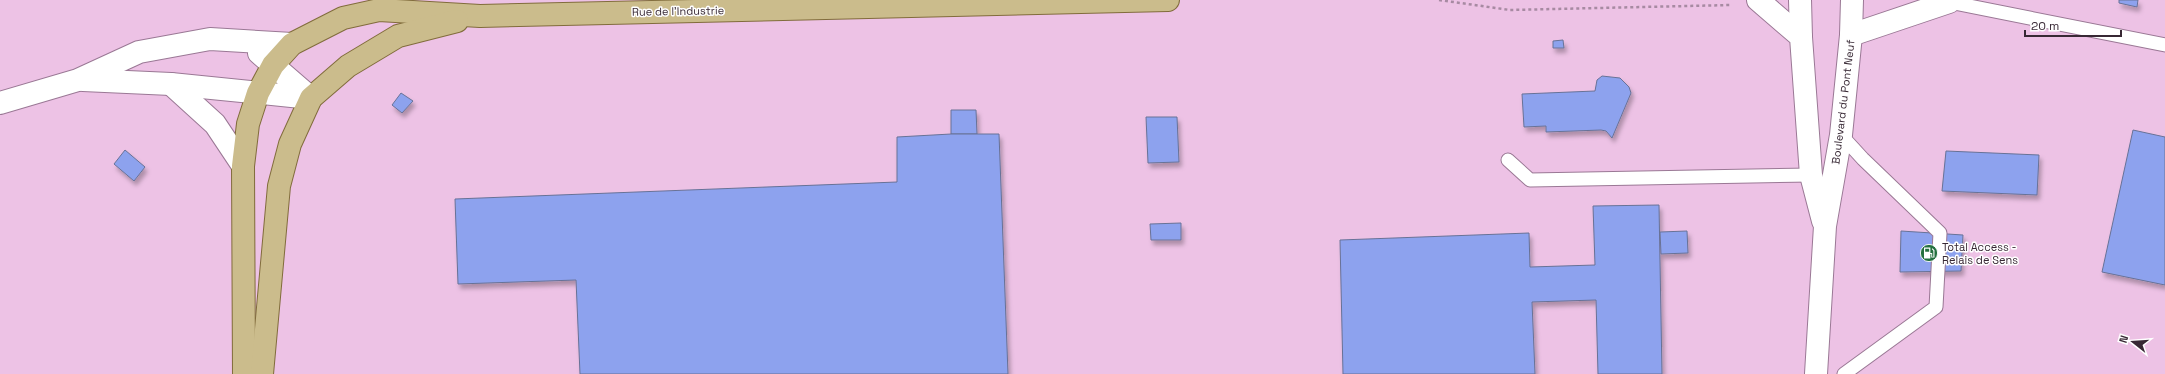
<svg xmlns="http://www.w3.org/2000/svg" width="2165" height="374" viewBox="0 0 2165 374" font-family="'Space Grotesk',sans-serif">
<style>
.built{fill:#edc2e5}
.building{fill:#8da2ee;stroke:#687297;filter:url(#shadow)}
.lines{fill:none;stroke-linecap:round;stroke-linejoin:round}
.lane-casing{stroke:#9a7895;stroke-width:15}
.street-casing{stroke:#9a7895;stroke-width:24}
.secondary-casing{stroke:#9a7895;stroke-width:24}
.primary-casing{stroke:#816c3c;stroke-width:24}
.path{stroke:#a78aa2;stroke-width:2.5;stroke-dasharray:3 3;stroke-linecap:butt}
.lane{stroke:#fff;stroke-width:13}
.street{stroke:#fff;stroke-width:22}
.secondary{stroke:#fff;stroke-width:22}
.primary{stroke:#cbbc8c;stroke-width:22}
.labels{text-anchor:middle;stroke-width:3;stroke-linejoin:round;paint-order:stroke}
.street-label{font-size:11px;fill:#372834;stroke:#fff}
.poi-label{font-size:11px;fill:#372834;stroke:#fff;text-anchor:start}
</style>
<defs>
<filter id="shadow"><feDropShadow dx="2.5" dy="4.5" stdDeviation="2" flood-color="#0004"/></filter>
</defs>
<rect width="100%" height="100%" fill="#f7d1f1"/>
<rect class="built" x="0" y="0" width="2165" height="374"/>
<g class="building">
<polygon points="2119,0 2138,0 2137,7 2119,3"/>
<polygon points="1563,40 1564,48 1553,48 1553,41"/>
<polygon points="1602,76 1620,78 1629,87 1631,93 1612,138 1606,131 1601,130 1546,132 1546,126 1524,127 1522,94 1595,91 1597,80"/>
<polygon points="401,93 413,101 402,113 392,105"/>
<polygon points="951,110 976,110 977,134 951,134"/>
<polygon points="1146,117 1177,117 1179,162 1148,163"/>
<polygon points="2133,130 2165,137 2165,285 2102,272"/>
<polygon points="951,134 999,134 1008,374 580,374 576,280 458,284 455,199 897,182 897,137"/>
<polygon points="125,150 145,167 134,181 114,164"/>
<polygon points="1946,151 2039,155 2037,195 1942,191"/>
<polygon points="1659,205 1662,374 1598,374 1596,300 1532,302 1535,374 1343,374 1340,240 1529,233 1530,267 1595,265 1593,206"/>
<polygon points="1181,223 1181,240 1151,240 1150,224"/>
<polygon points="1687,231 1688,253 1661,254 1660,232"/>
<polygon points="1901,231 1963,235 1961,271 1900,272"/>
</g>
<g class="lines">
<defs>
<g id="lane">
<polyline points="1949,2 2165,45"/>
<polyline points="1841,135 1863,159 1940,233 1936,307 1844,374"/>
<polyline points="1508,160 1530,180 1811,175"/>
</g>
<polyline id="street" points="1851,35 1949,2"/>
<g id="secondary">
<polyline points="1758,0 1801,37 1811,175 1823,221"/>
<polyline points="1800,0 1801,37"/>
<polyline points="259,53 311,98"/>
<polyline points="83,80 171,84 311,98"/>
<polyline points="171,84 215,124 243,166"/>
<polyline points="0,103 78,80 139,52 210,39 292,44"/>
<polyline points="1816,374 1825,226 1841,135 1851,35 1852,0"/>
</g>
<g id="primary">
<polyline points="244,374 243,166 248,124 258,93 273,65 292,44 343,18 379,10 480,16 1168,0"/>
<polyline points="262,374 279,186 290,144 311,98 348,66 398,36 457,21"/>
</g>
</defs>
<use href="#lane" class="lane-casing"/>
<use href="#street" class="street-casing"/>
<use href="#secondary" class="secondary-casing"/>
<use href="#primary" class="primary-casing"/>
<polyline class="path" points="1439,0 1510,10 1731,5"/>
<use href="#lane" class="lane"/>
<use href="#street" class="street"/>
<use href="#secondary" class="secondary"/>
<use href="#primary" class="primary"/>
</g>
<defs>
<symbol id="fuel-disc" viewBox="-11 -11 22 22"><circle r="9.5" fill="#24703f" stroke="#fff"/><path d="M-5.5-6h7V0h2V4h1.3V-2.5L3-4.5l.8-.8L6-3V5H2.5V1h-1V6h-7ZM-4.2-4.7v3.2H.2V-4.7Z" fill="#fff"/></symbol>
</defs>
<g fill-rule="evenodd">
<use href="#fuel-disc" x="1919" y="243" width="20" height="20"/>
</g>
<g class="labels">
<g class="street-label">
<text transform="translate(678 11) rotate(-1)" y="4">Rue de l'Industrie</text>
<text transform="translate(1843 102) rotate(-83)" y="4">Boulevard du Pont Neuf</text>
</g>
<g class="poi-label">
<text x="1942" y="251">Total Access -<tspan x="1942" dy="13">Relais de Sens</tspan></text>
</g>
</g>
<g transform="translate(2133 342) rotate(287)" stroke="#ffffff" stroke-width="3" paint-order="stroke">
<path d="M0-3L7 15L0 10L-7 15Z" fill="#372834"/>
<text y="-6" font-size="11" font-weight="bold" text-anchor="middle" fill="#372834">N</text>
</g>
<path d="M2025 30v6h96v-6" fill="none" stroke="#372834" stroke-width="2"/>
<text x="2031" y="30" font-size="12" fill="#372834" stroke="#ffffff" stroke-width="3" paint-order="stroke">20 m</text>
</svg>
